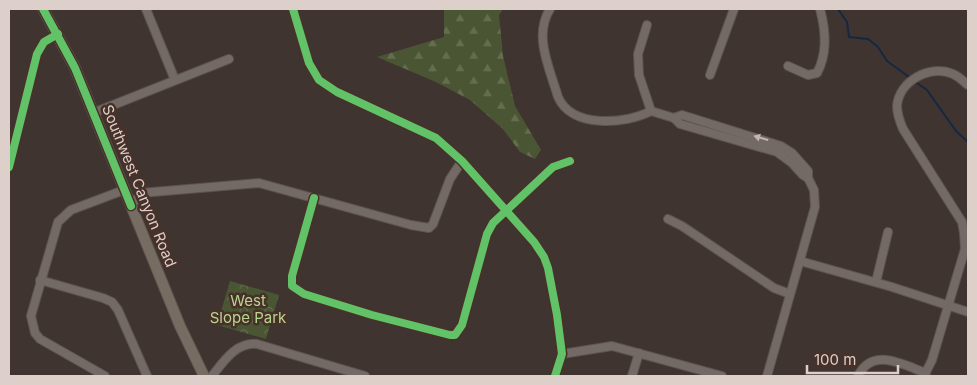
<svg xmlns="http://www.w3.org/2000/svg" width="977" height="385" viewBox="0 0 977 385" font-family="Inter,sans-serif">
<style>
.forest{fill:url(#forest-firs)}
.park{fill:url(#park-crowns)}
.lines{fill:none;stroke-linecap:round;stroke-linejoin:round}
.stream{stroke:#122843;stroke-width:2}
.minor-casing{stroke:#5e534f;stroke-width:10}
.major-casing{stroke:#5e534f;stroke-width:12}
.minor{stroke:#736a66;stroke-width:8}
.major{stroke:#766c62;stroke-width:10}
.cycleway-casing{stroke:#473129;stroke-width:11}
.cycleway{stroke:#61c268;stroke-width:8}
.oneway{fill:#c2b6b1}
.labels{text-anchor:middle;stroke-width:5;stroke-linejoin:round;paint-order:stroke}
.street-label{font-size:15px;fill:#ddcfca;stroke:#473129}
.park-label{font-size:15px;fill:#b9d591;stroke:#473129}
</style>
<defs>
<pattern id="forest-firs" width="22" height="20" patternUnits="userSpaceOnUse" patternTransform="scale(1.25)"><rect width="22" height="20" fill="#4a5633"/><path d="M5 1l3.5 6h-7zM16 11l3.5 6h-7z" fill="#646d4f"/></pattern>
<pattern id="park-crowns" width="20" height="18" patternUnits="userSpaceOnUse" patternTransform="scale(1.25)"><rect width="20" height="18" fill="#4a5633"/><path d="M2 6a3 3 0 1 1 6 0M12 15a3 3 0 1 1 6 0" fill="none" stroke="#646d4f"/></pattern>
</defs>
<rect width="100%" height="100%" fill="#403430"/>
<polygon class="forest" points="444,9 503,9 499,15 503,56 515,106 541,150 535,159 520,152 503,129 470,100 436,82 377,57 444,37"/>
<polygon class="park" points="230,281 279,295 266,339 217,325"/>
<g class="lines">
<g class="stream">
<polyline points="838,9 847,22 849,37 868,39 878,47 887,61 909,77"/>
<polyline points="917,83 927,90 956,131 968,142"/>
</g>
<defs>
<g id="minor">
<polyline points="146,9 175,80"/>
<polyline points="293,9 309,63 319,80 337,92 436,138 462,161 534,242 544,257 548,268 557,315 562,354 555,376"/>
<path d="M550,9C533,36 550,69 558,97C572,129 626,124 651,111L674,118L680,124L777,152L792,163L803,175L808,178"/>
<polyline points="647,25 638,54 639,75 651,111"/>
<path d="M788,66L808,75L817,73C828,53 826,31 820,9"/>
<polyline points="710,75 734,9"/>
<polyline points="93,113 229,59"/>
<polyline points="674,118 682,115 781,146 792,153 808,171 808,178 814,190 815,207 767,376"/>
<polyline points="9,167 37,54 44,42 58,34"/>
<polyline points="314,198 292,276 292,286 304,294 372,315 450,335 455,335 462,325 487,234 493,223 553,167 570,161"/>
<polyline points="131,206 141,193 259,183 411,225 429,228 433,224 450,179 462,161"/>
<polyline points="668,219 682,226 774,288 790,294"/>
<polyline points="800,261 892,287 968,312"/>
<polyline points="40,280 103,298 112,302 118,310 147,376"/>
<polyline points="876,282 888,232"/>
<polyline points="562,354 612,346 722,376"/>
<path d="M925,374L932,360L965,249L964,233L962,222L903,129C900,122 897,114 897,106C899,81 930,64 953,74C958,76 963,81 968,85"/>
<polyline points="105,376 40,339 35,333 31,316 58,222 71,210 124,190"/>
<path d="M212,376C224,361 236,342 257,344L365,376"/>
<polyline points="632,376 639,353"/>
<path d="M858,376C872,348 900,363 923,372L926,376"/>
</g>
<polyline id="major" points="43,9 75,68 180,326 204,376"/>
</defs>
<use href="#minor" class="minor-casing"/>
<use href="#major" class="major-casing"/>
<use href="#minor" class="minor"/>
<use href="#major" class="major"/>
<defs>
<g id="cycleway">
<polyline points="43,9 75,68 131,206"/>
<polyline points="293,9 309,63 319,80 337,92 436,138 462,161 534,242 544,257 548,268 557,315 562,354 555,376"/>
<polyline points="9,167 37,54 44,42 58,34"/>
<polyline points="314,198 292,276 292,286 304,294 372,315 450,335 455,335 462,325 487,234 493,223 553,167 570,161"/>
</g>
</defs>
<use href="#cycleway" class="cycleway-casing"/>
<use href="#cycleway" class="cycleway"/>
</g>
<defs><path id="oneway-solid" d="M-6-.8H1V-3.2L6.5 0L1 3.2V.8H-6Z" transform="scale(1.25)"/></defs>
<use class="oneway" href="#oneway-solid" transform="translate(761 138) rotate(-164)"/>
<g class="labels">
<g class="street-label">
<text transform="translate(139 186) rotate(68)" y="5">Southwest Canyon Road</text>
</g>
<g class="park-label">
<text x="248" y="306">West<tspan x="248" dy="17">Slope Park</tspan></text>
</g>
</g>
<rect width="977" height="385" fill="none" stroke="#ddcfca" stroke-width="20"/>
<path d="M807 365v8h91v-8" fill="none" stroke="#ddcfca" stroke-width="2.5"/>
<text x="814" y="365" font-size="15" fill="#ddcfca" stroke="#473129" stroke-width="4" paint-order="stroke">100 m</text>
</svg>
